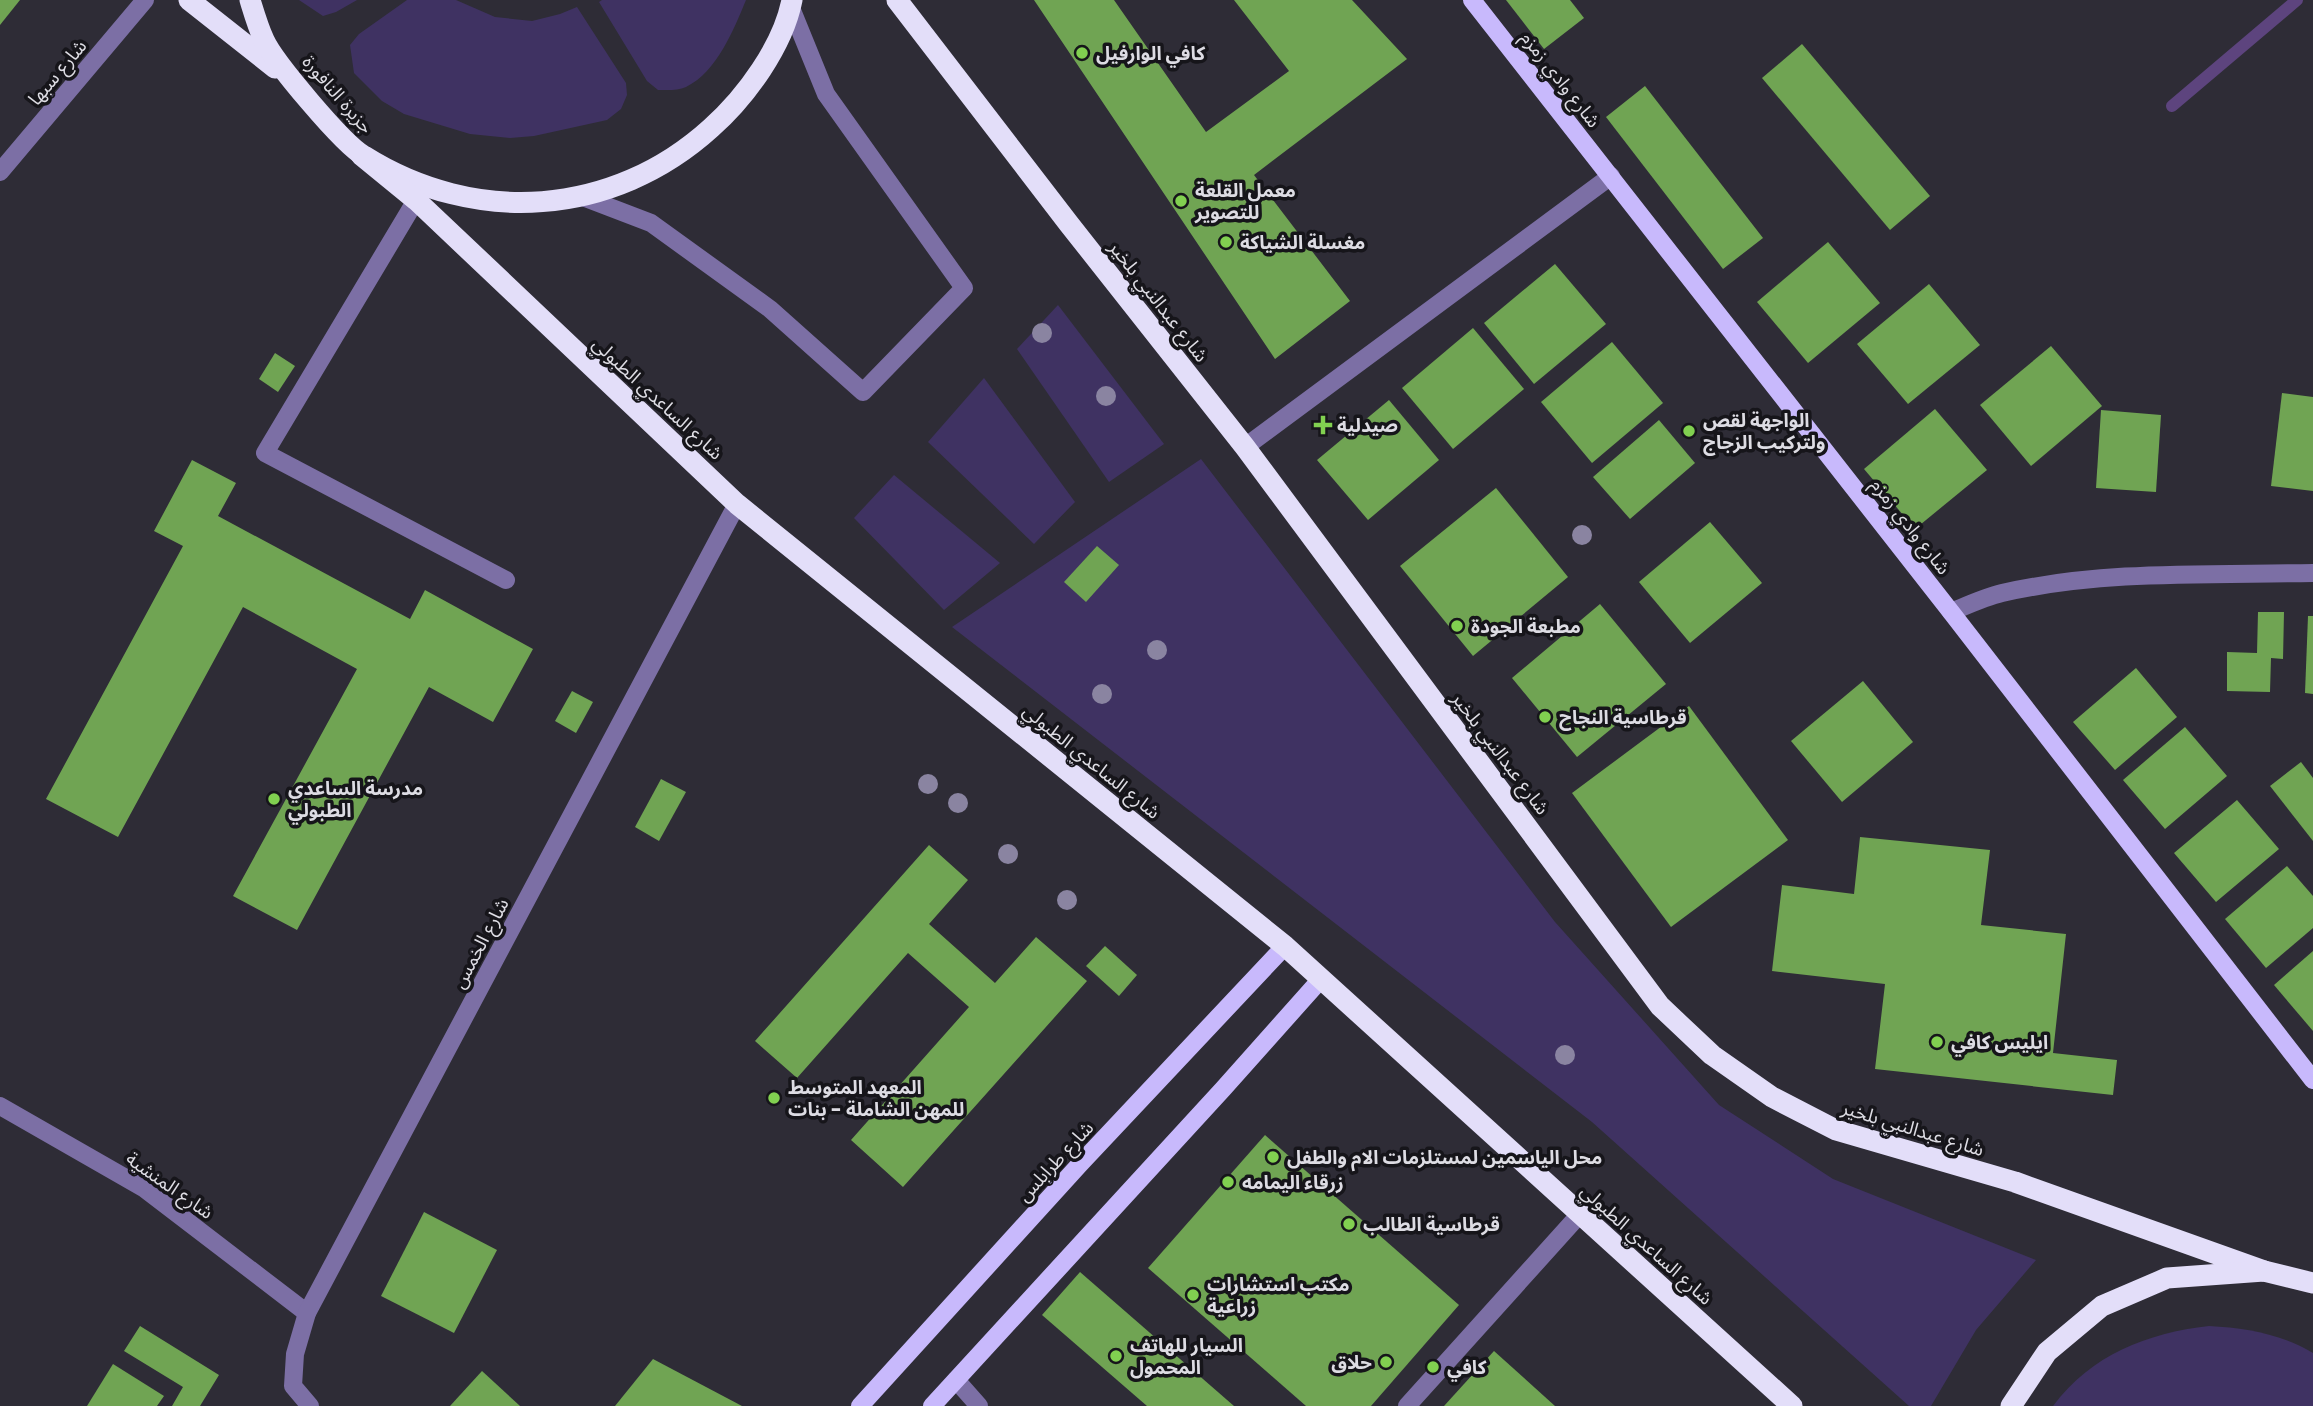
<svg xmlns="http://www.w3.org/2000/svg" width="2313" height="1406" viewBox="0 0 2313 1406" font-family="Poppins,'Noto Sans Arabic',sans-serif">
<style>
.green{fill:#3f3262}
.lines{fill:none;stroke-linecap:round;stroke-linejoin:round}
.stream{stroke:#5d447e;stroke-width:12}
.building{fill:#70a453}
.minor{stroke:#7c6fa5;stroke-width:18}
.major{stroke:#c8b9fc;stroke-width:18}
.highway{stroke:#e3def9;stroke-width:21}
.tree{fill:#8a84a1}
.poi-dot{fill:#81d050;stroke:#16151a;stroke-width:2.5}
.labels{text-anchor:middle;stroke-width:7;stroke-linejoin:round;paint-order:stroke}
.poi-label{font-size:19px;font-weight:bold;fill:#dddce3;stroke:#16151a;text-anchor:start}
.street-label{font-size:19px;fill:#dddce3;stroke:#16151a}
</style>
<rect width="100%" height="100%" fill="#2e2c36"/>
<g class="green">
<polygon points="299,0 357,0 336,12 323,16"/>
<polygon points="407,0 456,0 495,17 532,21 560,14 577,7 626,83 627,95 621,109 607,120 534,136 510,138 470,134 404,114 382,101 354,73 350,45 359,34"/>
<path d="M602,0H746C734,29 717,72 686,87C678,91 666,90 658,90L647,81L599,2Z"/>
<polygon points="1058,305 1164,444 1109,482 1017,349"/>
<polygon points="984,378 1075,502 1034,544 928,442"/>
<polygon points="1201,459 1555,922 1719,1105 1833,1179 2036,1260 1976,1330 1931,1406 1909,1406 1592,1122 952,627"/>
<polygon points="894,475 1000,563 944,610 854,518"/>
<path d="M2209,1326C2246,1328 2281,1334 2313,1353V1406H2053C2091,1355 2147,1333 2209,1326Z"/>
</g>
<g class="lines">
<polyline class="stream" points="2172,106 2297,0"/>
</g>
<g class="building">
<polygon points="0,0 20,0 0,25"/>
<polygon points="1034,0 1114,0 1206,132 1289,71 1234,0 1352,0 1407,59 1254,175 1350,301 1275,359"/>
<polygon points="1506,0 1570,0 1584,18 1544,49"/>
<polygon points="1802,44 1930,196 1890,230 1762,78"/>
<polygon points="1645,86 1763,238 1723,269 1606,117"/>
<polygon points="1828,242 1880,303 1808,363 1757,302"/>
<polygon points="1555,264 1606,324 1534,384 1484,323"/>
<polygon points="1929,284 1980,345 1908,404 1857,344"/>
<polygon points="1473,328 1524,389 1453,449 1402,388"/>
<polygon points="1612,342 1663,403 1592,463 1541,402"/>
<polygon points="2051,346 2102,406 2031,466 1980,405"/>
<polygon points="275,353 295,366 278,392 259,379"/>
<polygon points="2282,393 2313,397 2313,491 2271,486"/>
<polygon points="1389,400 1439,460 1368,520 1317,460"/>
<polygon points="1935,409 1987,470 1915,529 1864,469"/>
<polygon points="2101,410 2161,415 2156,492 2096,488"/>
<polygon points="1659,420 1695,463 1630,519 1593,477"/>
<polygon points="192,460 236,483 218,516 410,619 425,590 533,649 493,722 429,687 297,930 233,896 357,669 243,607 118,837 46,799 183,546 154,531"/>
<polygon points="1496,488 1568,577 1473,656 1400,566"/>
<polygon points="1710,522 1762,583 1690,643 1639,582"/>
<polygon points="1097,546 1119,565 1086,602 1064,582"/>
<polygon points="1600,604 1666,684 1577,757 1512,678"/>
<polygon points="2258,612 2284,612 2283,659 2271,658 2270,692 2227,691 2227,652 2257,653"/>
<polygon points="2308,616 2313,616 2313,694 2305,693"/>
<polygon points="2136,668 2177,717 2115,770 2073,722"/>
<polygon points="1863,681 1913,742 1842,802 1791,741"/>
<polygon points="572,691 593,702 576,733 555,721"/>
<polygon points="1689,706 1788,840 1671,927 1572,793"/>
<polygon points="2185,727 2227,776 2165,829 2123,780"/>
<polygon points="2301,762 2313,778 2313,841 2270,786"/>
<polygon points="661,779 686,792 659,841 635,827"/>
<polygon points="2237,800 2279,849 2216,902 2174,853"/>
<polygon points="1860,837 1990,850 1981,925 2066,934 2053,1053 2117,1060 2113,1095 1875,1069 1885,984 1772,971 1782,885 1854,894"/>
<polygon points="929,845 968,880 929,924 995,983 1036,937 1087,981 903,1187 851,1140 969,1007 908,953 797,1078 755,1041"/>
<polygon points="2287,866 2313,896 2313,928 2266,968 2225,919"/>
<polygon points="1105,946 1137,975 1119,996 1086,966"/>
<polygon points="2313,951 2313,1031 2274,985"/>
<polygon points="1265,1135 1459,1305 1371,1406 1306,1406 1148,1268"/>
<polygon points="424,1212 497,1250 454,1333 381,1296"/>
<polygon points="1080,1272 1234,1406 1147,1406 1042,1315"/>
<polygon points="140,1326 219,1375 200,1406 172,1406 183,1387 124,1351"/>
<polygon points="1494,1351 1555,1406 1444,1406"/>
<polygon points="653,1359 742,1406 615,1406"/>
<polygon points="113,1364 164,1396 157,1406 87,1406"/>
<polygon points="482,1371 520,1406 450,1406"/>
</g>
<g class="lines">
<g class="minor">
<polyline points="0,172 145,0"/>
<polyline points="583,197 651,223 770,309 863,392 964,288 826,94 791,8"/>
<polyline points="416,200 265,453 506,580"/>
<polyline points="1245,447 1611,176"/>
<path d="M1951,612C1968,605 1985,597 2002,593C2103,570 2210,575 2313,573"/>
<polyline points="0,1106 145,1189 307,1313"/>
<polyline points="956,1380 979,1406"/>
<polyline points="310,1406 293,1386 295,1354 307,1313 737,504"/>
<polyline points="1407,1406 1580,1214"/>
</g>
<g class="major">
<polyline points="1472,0 1951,612 2313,1080"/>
<polyline points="860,1406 1080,1164 1285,946"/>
<polyline points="932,1406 1223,1089 1321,979"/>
</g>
<g class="highway">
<polyline points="189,0 275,68"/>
<path d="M250,0C254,13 258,27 264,40C274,62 343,144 364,156C475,226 613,217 711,128C746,97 783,46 792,0"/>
<polyline points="897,0 1069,224 1245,447 1660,1006 1712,1055 1772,1097 1836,1130 2015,1182 2264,1271"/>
<polyline points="361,155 416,200 737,504 1285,946 1792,1406"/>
<polyline points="2011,1406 2047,1352 2102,1306 2167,1278 2264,1271 2313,1283"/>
</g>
</g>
<g class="tree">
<circle cx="1042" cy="333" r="10"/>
<circle cx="1106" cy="396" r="10"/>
<circle cx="1582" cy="535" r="10"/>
<circle cx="1157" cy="650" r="10"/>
<circle cx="1102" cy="694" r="10"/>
<circle cx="928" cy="784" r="10"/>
<circle cx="958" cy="803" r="10"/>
<circle cx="1008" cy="854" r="10"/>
<circle cx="1067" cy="900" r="10"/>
<circle cx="1565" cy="1055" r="10"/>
</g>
<g class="poi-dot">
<circle cx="1082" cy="53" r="7"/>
<circle cx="1181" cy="201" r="7"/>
<circle cx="1226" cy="242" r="7"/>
<path d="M1319.5 414.5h7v7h7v7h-7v7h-7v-7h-7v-7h7z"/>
<circle cx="1689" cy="431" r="7"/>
<circle cx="1457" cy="626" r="7"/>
<circle cx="1545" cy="717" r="7"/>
<circle cx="274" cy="799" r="7"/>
<circle cx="1937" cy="1042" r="7"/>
<circle cx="774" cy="1098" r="7"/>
<circle cx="1273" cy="1157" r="7"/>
<circle cx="1228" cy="1182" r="7"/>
<circle cx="1349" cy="1224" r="7"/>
<circle cx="1193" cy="1295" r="7"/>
<circle cx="1116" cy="1356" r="7"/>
<circle cx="1386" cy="1362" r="7"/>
<circle cx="1433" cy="1367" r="7"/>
</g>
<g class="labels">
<g class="poi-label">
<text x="1096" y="60">كافي الوارفيل</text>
<text x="1195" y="197">معمل القلعة<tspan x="1195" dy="22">للتصوير</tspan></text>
<text x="1240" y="249">مغسلة الشياكة</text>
<text x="1703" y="427">الواجهة لقص<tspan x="1703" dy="22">ولتركيب الزجاج</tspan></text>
<text x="1337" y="432">صيدلية</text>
<text x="1471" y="633">مطبعة الجودة</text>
<text x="1559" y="724">قرطاسية النجاح</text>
<text x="288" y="795">مدرسة الساعدي<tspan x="288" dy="22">الطبولي</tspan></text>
<text x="1951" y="1049">ايليس كافي</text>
<text x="788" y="1094">المعهد المتوسط<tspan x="788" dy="22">للمهن الشاملة - بنات</tspan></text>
<text x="1287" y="1164">محل الياسمين لمستلزمات الام والطفل</text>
<text x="1242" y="1189">زرقاء اليمامه</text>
<text x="1363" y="1231">قرطاسية الطالب</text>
<text x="1207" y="1291">مكتب استشارات<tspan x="1207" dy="22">زراعية</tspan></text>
<text x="1130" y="1352">السيار للهاتف<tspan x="1130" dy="22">المحمول</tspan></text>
<text x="1372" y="1369" text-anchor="end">حلاق</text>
<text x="1447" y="1374">كافي</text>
</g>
<g class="street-label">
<text transform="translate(57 72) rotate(-50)" y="7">شارع سبها</text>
<text transform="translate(1561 79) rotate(52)" y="7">شارع وادي زمزم</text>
<text transform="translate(338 94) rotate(49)" y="7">جزيرة النافورة</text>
<text transform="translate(1159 301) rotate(52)" y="7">شارع عبدالنبي بلخير</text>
<text transform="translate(658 398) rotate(43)" y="7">شارع الساعدي الطبولي</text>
<text transform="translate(1911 526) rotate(52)" y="7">شارع وادي زمزم</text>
<text transform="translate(1501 753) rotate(53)" y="7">شارع عبدالنبي بلخير</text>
<text transform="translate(1092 761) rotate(39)" y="7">شارع الساعدي الطبولي</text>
<text transform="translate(480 943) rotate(-62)" y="7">شارع الخمس</text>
<text transform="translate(1913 1128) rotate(17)" y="7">شارع عبدالنبي بلخير</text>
<text transform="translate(1055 1161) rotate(-47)" y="7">شارع طرابلس</text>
<text transform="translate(170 1185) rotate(35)" y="7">شارع المنشية</text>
<text transform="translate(1647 1244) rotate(42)" y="7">شارع الساعدي الطبولي</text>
</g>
</g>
</svg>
